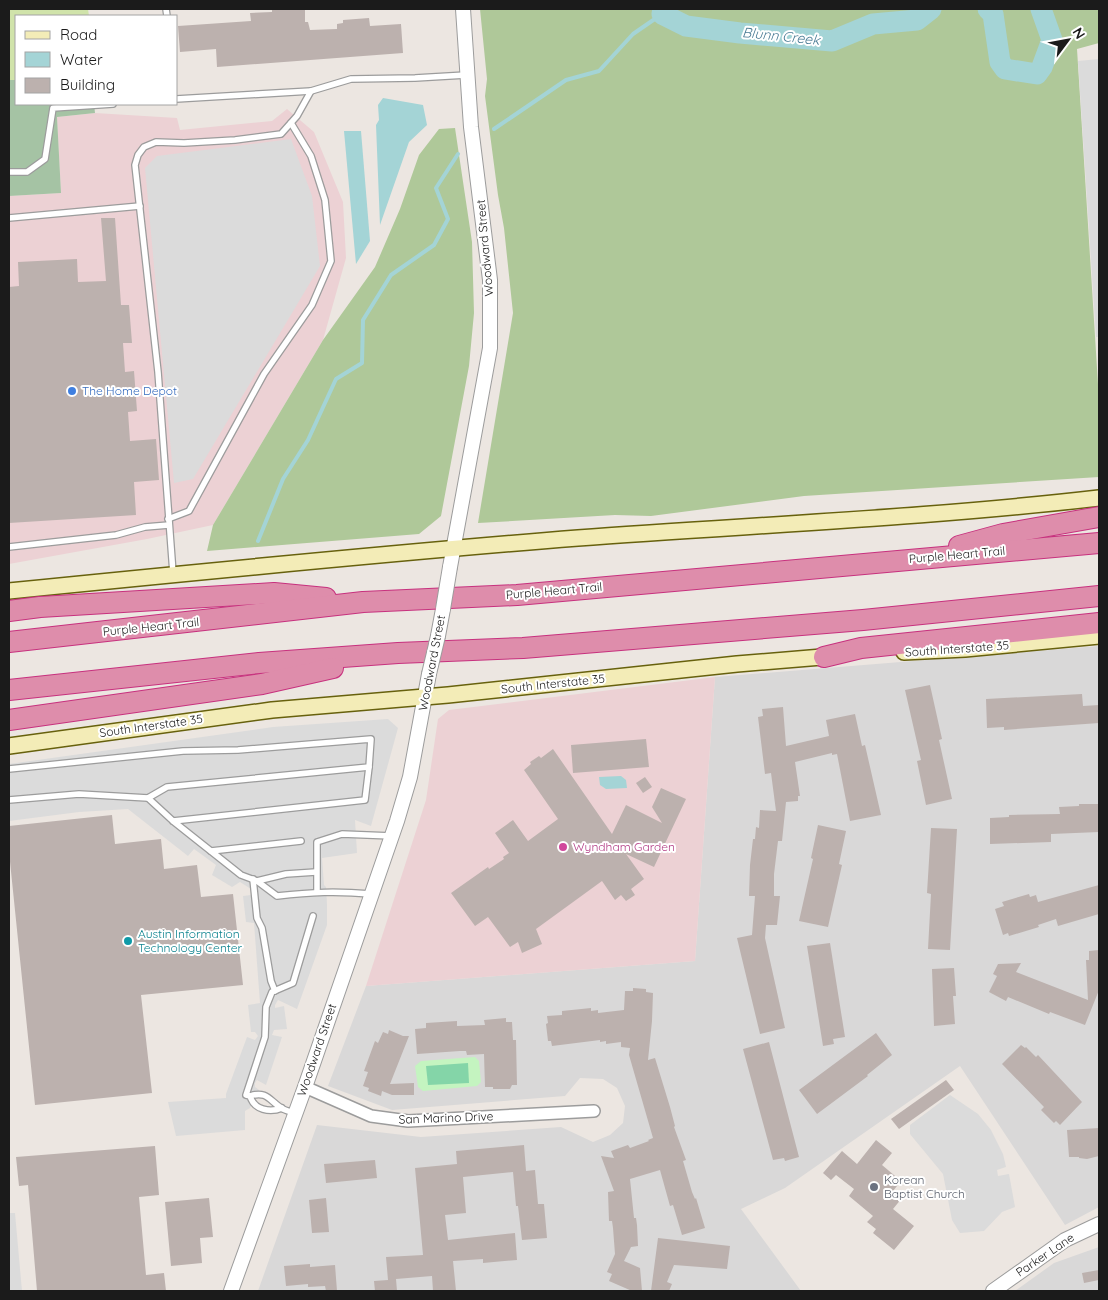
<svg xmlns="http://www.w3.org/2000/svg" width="1108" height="1300" viewBox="0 0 1108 1300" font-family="Quicksand,sans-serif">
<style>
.residential{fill:#d9d8d8}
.commercial{fill:#ecd1d4}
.grass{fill:#d0e3aa}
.forest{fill:#afc899}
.cemetery{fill:#a5c3a4}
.park{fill:#c4f4c0}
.pitch{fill:#84d5a8}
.parking{fill:#dbdbdb}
.water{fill:#a4d4d6}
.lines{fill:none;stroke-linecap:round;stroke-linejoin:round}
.stream{stroke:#a4d4d6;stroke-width:4}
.river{stroke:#a4d4d6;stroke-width:21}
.building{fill:#bcb1ae}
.service-casing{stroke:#9c9c9c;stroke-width:8}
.minor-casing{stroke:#9c9c9c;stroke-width:14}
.tertiary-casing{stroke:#9c9c9c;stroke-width:16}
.secondary-casing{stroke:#67610d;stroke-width:18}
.motorway-casing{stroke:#c7317e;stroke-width:22}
.service{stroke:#fff;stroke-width:5.5}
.minor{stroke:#fff;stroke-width:11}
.tertiary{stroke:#fff;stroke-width:14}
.secondary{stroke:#f3ecb7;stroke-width:15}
.motorway{stroke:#de8dab;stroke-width:20}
.tertiary-bridge-casing{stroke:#9c9c9c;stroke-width:16;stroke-linecap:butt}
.tertiary-bridge{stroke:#fff;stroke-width:14}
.shop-dot{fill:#3f7fe0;stroke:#fff;stroke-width:2}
.hotel-dot{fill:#d1479c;stroke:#fff;stroke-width:2}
.culture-dot{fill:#0f9aa8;stroke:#fff;stroke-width:2}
.worship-dot{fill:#6b7280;stroke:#fff;stroke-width:2}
.labels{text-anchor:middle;stroke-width:4;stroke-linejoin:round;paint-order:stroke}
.street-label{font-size:12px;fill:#1b1b1b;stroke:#fff}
.shop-label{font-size:12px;fill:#366cbe;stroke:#fff;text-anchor:start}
.hotel-label{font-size:12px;fill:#b23c85;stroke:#fff;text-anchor:start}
.culture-label{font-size:12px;fill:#0d838f;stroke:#fff;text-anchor:start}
.worship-label{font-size:12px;fill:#5b616d;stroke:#fff;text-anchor:start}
.water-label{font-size:14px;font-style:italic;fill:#4a7b94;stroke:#fff}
</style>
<rect width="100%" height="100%" fill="#ece6e1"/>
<g class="residential">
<polygon points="1099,646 1099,1207 1065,1225 960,1066 785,1188 741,1209 801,1291 258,1291 317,1125 421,1137 561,1127 593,1142 610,1135 623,1123 625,1106 617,1088 603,1079 580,1078 565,1096 392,1110 328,1086 366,986 695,961 715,677"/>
<polygon points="1099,1247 1099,1291 1015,1291 1054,1263"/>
</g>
<g class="commercial">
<polygon points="287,109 314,132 343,202 346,258 323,340 213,525 147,539 9,564 9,196 61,193 57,117 95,113 177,118 180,130 272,121"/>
<polygon points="715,677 695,961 366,986 426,800 438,719 449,710"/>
</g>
<polygon class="grass" points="9,9 88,9 89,16 16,16 16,80 9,80"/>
<g class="forest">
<polygon points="480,9 1099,9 1099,43 1077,49 1099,400 1099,477 804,496 651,516 615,515 478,523 513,313 504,228 498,195 485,96 487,79"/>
<polygon points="455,128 472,242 474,313 469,366 441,516 419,534 207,551 213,525 323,340 375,267 400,209 419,155 439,129"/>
</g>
<polygon class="cemetery" points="9,80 16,80 16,104 94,104 95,113 57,117 61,193 9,196"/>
<polygon class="park" points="475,1057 479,1061 481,1082 477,1086 423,1091 418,1087 415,1066 421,1061"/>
<polygon class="pitch" points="468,1063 469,1083 428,1085 426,1066"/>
<g class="parking">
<polygon points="1099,59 1099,337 1096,337 1078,61"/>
<polygon points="291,139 312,196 320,266 193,479 174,483 145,168 157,156"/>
<polygon points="388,719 398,728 371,826 355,820 357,853 322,858 324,885 326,887 327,904 327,925 297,1009 278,1000 275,1005 275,1008 284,1006 287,1029 274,1030 272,1035 282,1037 266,1085 257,1080 255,1083 255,1087 259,1090 250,1108 245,1111 245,1130 176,1136 168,1102 226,1098 226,1094 247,1037 255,1040 258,1036 255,1032 251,1032 248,1005 260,1003 254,923 246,922 243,896 251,895 251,889 240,882 232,887 212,875 216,865 194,849 188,856 128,809 79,812 9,821 9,764 273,727"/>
<polygon points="950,1095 978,1114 991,1130 1003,1154 1006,1167 997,1170 998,1176 1009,1174 1015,1207 1002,1212 984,1231 960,1233 952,1220 943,1174 910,1134 910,1125"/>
<polygon points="9,1213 15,1213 22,1291 9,1291"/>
</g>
<g class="water">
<polygon points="383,98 423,105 427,125 409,142 380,225 376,125 379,120 378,105"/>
<polygon points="344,131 361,131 370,241 356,264"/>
<polygon points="621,776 626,780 627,788 606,789 600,785 599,777"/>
</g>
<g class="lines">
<g class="stream">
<polyline points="494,129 566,80 599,71 633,34 662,14"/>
<polyline points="258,541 283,479 308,440 336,379 362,363 363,320 391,275 434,245 448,219 436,188 458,154"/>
</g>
<g class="river">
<polyline points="663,9 662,14 686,26 740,33 832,41 873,24 917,20 931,9"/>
<polyline points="988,9 993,14 1000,62 1005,69 1037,74 1042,67 1052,40 1041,9"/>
</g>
</g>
<g class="building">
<polygon points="272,9 305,9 305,22 308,22 310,30 337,29 337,24 343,23 343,20 369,18 370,26 401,24 403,53 217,67 216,49 180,52 178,26 251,21 250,13 272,12"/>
<polygon points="101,218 115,218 121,305 129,305 132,343 123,343 125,372 134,371 137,411 128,412 130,441 156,439 159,480 134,482 136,515 9,523 9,287 19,286 18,262 77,259 78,282 106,281"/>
<polygon points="930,685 942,739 939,740 952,799 926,805 917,761 921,760 905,690"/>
<polygon points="1082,694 1083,706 1099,705 1099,723 1004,730 1004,727 987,728 986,699"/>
<polygon points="783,707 786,746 829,736 826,720 855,714 862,746 865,745 881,815 850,821 837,754 832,755 832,753 795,762 800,796 798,796 798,801 786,802 782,841 778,841 774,874 774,896 780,896 777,925 766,925 765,938 785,1028 760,1034 737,938 752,935 755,896 749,896 750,865 753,839 755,839 756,827 759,828 760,810 776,811 771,773 765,774 758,717 763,716 762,709"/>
<polygon points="646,739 649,767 573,773 571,745"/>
<polygon points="553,749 612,834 626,805 662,823 652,807 661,788 686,799 654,867 626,854 644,879 631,889 635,895 626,901 621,895 615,900 602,881 536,929 542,944 522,953 518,942 510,947 488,917 475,926 451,893 488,867 489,869 504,859 503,857 509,853 495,833 513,820 528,841 558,819 524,770 531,764 530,762 539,756 541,758"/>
<polygon points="645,777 652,787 643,793 636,783"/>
<polygon points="1079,804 1099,804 1099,832 1051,834 1051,842 990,844 990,818 1009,817 1009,815 1060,814 1059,807 1079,806"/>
<polygon points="112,815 115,844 161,839 164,869 197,865 201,897 233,894 243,985 141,995 152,1093 35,1105 9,852 9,826"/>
<polygon points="818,825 846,831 839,864 842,865 828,927 799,921 813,859 811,858"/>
<polygon points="931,828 957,829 950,950 928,949 931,894 927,893"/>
<polygon points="1099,885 1099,914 1058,926 1056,919 1038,925 1039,927 1009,936 1008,933 1003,935 995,909 1004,906 1002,902 1029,894 1030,897 1036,895 1038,902"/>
<polygon points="830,943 845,1037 833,1039 834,1044 823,1046 807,946"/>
<polygon points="1099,950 1099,990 1085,1025 1050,1012 1049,1014 1008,997 1006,1001 989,992 997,976 993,974 998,964 1021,963 1016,972 1088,1000 1086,960 1089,960 1089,951"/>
<polygon points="954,968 956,996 953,996 955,1024 934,1026 932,969"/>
<polygon points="633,988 646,989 646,992 653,993 652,1021 648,1060 655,1058 670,1107 675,1126 674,1127 686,1160 683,1161 692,1192 695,1199 696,1198 705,1228 682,1235 673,1205 670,1206 660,1170 630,1179 634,1218 636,1218 637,1225 638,1246 631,1247 624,1261 640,1268 642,1291 632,1291 609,1281 612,1274 607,1272 615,1254 613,1228 612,1221 609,1221 608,1192 614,1191 601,1156 614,1158 611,1151 628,1145 630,1148 649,1141 648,1140 653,1138 629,1055 630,1048 621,1047 621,1042 606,1044 606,1041 600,1042 600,1040 552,1046 551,1041 548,1041 546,1024 548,1023 547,1016 562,1015 562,1011 591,1008 591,1011 598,1010 598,1013 624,1010 625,991 633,991"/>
<polygon points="506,1018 506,1022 512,1022 513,1040 516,1040 517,1085 512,1085 510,1089 493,1089 493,1087 485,1087 484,1054 467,1055 466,1051 460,1051 417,1054 415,1029 426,1028 426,1023 457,1021 457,1026 485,1025 484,1020"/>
<polygon points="389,1030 403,1036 409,1036 390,1084 414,1083 414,1095 392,1095 382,1091 381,1096 368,1091 369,1088 363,1086 368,1072 364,1071 375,1041 378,1043 383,1032 388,1034"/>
<polygon points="876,1033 892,1055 867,1075 868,1076 817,1114 799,1090"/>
<polygon points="769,1042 799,1157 785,1161 784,1158 773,1160 743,1049"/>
<polygon points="1021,1045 1025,1048 1026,1047 1036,1057 1038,1055 1082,1102 1060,1125 1056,1121 1054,1123 1041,1110 1044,1107 1002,1064"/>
<polygon points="946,1080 954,1090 899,1129 891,1119"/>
<polygon points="1099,1128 1099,1156 1087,1159 1079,1158 1079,1157 1069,1157 1067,1130"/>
<polygon points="876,1140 892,1153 882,1165 901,1181 893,1191 902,1198 893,1209 914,1226 894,1250 873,1233 876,1229 867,1222 873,1216 849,1196 854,1189 836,1175 831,1180 823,1173 842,1151 857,1164"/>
<polygon points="524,1145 526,1171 535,1170 538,1204 544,1204 547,1238 522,1240 518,1206 516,1206 513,1172 463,1177 466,1213 445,1215 448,1240 515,1233 517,1260 483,1263 483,1259 453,1261 456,1291 433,1291 432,1276 396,1279 397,1291 375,1291 374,1281 388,1280 386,1257 423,1255 415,1168 457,1164 456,1151"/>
<polygon points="155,1146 159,1195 139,1197 146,1275 164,1273 166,1291 37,1291 28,1185 19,1186 16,1157"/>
<polygon points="375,1160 377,1178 326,1183 324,1164"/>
<polygon points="209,1198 213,1237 200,1238 202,1263 171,1266 165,1202"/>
<polygon points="326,1198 329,1232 312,1233 309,1200"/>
<polygon points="658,1238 730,1246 727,1269 674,1265 667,1282 672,1284 669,1291 651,1291"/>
<polygon points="310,1264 310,1267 335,1265 337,1291 326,1291 325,1286 308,1287 308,1284 286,1286 284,1266"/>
<polygon points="1099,1270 1099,1280 1084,1283 1082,1273"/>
</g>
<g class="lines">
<defs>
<g id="service">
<polyline points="166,9 167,16"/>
<polyline points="176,99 311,91"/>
<polyline points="9,172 27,172 45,159 53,108 113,104"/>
<polyline points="9,218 140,206"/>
<polyline points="168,519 189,511 264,374 312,305 331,261 325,200 311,156 291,123"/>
<polyline points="9,547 116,535 145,527 169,525"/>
<polyline points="173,573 158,372 135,165 138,155 144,147 156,142 184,143 235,140 281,134 297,116 311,91 351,79 415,78 466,75"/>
<polyline points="9,769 183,751 238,750 371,739 369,767 167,787 148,798 79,794 9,800"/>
<path d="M148,798L173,821L241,875L257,881L277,896C312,892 336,891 371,894"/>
<polyline points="173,821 365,800 369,767"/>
<polyline points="211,851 301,841"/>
<polyline points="253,879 257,918 262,928 271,981 275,991"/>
<polyline points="257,881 286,874 316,872"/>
<polyline points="317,891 317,842 342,834 392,836"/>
<path d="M250,1096C268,1090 270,1102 283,1109C287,1111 291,1112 295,1113"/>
<path d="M282,1108C270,1113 254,1110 250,1096L246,1095L265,1037L266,1007L272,992L293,983L313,916"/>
</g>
<polyline id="minor" points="305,1087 371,1116 408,1121 594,1111"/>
<g id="tertiary">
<polyline points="450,567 490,348 490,280 471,127 463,9"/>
<polyline points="438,636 443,609"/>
<polyline points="231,1291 305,1087 397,821 410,777 429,674"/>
<polyline points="993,1291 1065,1240 1099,1224"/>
</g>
<g id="secondary">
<path d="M9,591C198,572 388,553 578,538C752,525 926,518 1099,498"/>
<polyline points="904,652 965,649 1099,636"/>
<polyline points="9,746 272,710 448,695 737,664 834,656"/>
</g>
<g id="motorway">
<polyline points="959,546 1003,534 1099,517"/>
<polyline points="9,611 40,607 274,593 326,598"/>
<polyline points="9,642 363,602 517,595 1099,543"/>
<polyline points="824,657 861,648 1099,623"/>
<polyline points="9,690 259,663 398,653 523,648 863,620 1099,596"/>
<polyline points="9,720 262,684 333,668"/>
</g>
</defs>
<use href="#service" class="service-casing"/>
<use href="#minor" class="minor-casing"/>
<use href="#tertiary" class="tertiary-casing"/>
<use href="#secondary" class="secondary-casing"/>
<use href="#motorway" class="motorway-casing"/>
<use href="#service" class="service"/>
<use href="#minor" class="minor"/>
<use href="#tertiary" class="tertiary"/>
<use href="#secondary" class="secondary"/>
<use href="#motorway" class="motorway"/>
<defs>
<g id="tertiary-bridge">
<polyline points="443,609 450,567"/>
<polyline points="429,674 438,636"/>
</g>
</defs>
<use href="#tertiary-bridge" class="tertiary-bridge-casing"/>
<use href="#tertiary-bridge" class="tertiary-bridge"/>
</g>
<circle class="shop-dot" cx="72" cy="391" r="5"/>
<circle class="hotel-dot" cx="563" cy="847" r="5"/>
<circle class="culture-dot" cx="128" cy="941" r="5"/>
<circle class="worship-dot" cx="874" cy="1187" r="5"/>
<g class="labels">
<g class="street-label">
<text transform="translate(485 248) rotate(-95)" y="4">Woodward Street</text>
<text transform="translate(957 555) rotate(-5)" y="4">Purple Heart Trail</text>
<text transform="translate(554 591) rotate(-5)" y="4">Purple Heart Trail</text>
<text transform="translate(151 627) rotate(-6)" y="4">Purple Heart Trail</text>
<text transform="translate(957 649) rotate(-4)" y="4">South Interstate 35</text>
<text transform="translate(432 663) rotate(-79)" y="4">Woodward Street</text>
<text transform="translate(553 684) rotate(-6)" y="4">South Interstate 35</text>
<text transform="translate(151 726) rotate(-8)" y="4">South Interstate 35</text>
<text transform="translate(317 1050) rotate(-71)" y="4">Woodward Street</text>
<text transform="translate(446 1118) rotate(-2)" y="4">San Marino Drive</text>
<text transform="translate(1045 1255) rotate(-34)" y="4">Parker Lane</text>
</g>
<g class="shop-label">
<text x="82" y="395">The Home Depot</text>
</g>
<g class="hotel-label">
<text x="573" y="851">Wyndham Garden</text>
</g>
<g class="culture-label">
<text x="138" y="938">Austin Information<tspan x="138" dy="14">Technology Center</tspan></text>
</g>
<g class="worship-label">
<text x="884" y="1184">Korean<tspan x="884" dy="14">Baptist Church</tspan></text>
</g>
<g class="water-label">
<text transform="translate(781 36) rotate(6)" y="5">Blunn Creek</text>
</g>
</g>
<rect width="1108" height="1300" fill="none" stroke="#1b1b1b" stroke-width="20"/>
<rect x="15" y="15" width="162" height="90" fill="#ffffff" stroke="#a4a4a4"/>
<rect x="25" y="31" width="25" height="8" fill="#f3ecb7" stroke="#a4a4a4"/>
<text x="60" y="40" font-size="15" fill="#1b1b1b">Road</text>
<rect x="25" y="52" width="25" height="15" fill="#a4d4d6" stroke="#a4a4a4"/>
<text x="60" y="65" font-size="15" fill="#1b1b1b">Water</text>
<rect x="25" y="78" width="25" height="15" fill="#bcb1ae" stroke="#a4a4a4"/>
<text x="60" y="90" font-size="15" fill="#1b1b1b">Building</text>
<g transform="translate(1068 40) rotate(58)" stroke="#ffffff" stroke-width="4" paint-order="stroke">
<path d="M0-4L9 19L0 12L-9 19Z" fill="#1b1b1b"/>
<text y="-8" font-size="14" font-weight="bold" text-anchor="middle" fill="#1b1b1b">N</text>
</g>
</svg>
